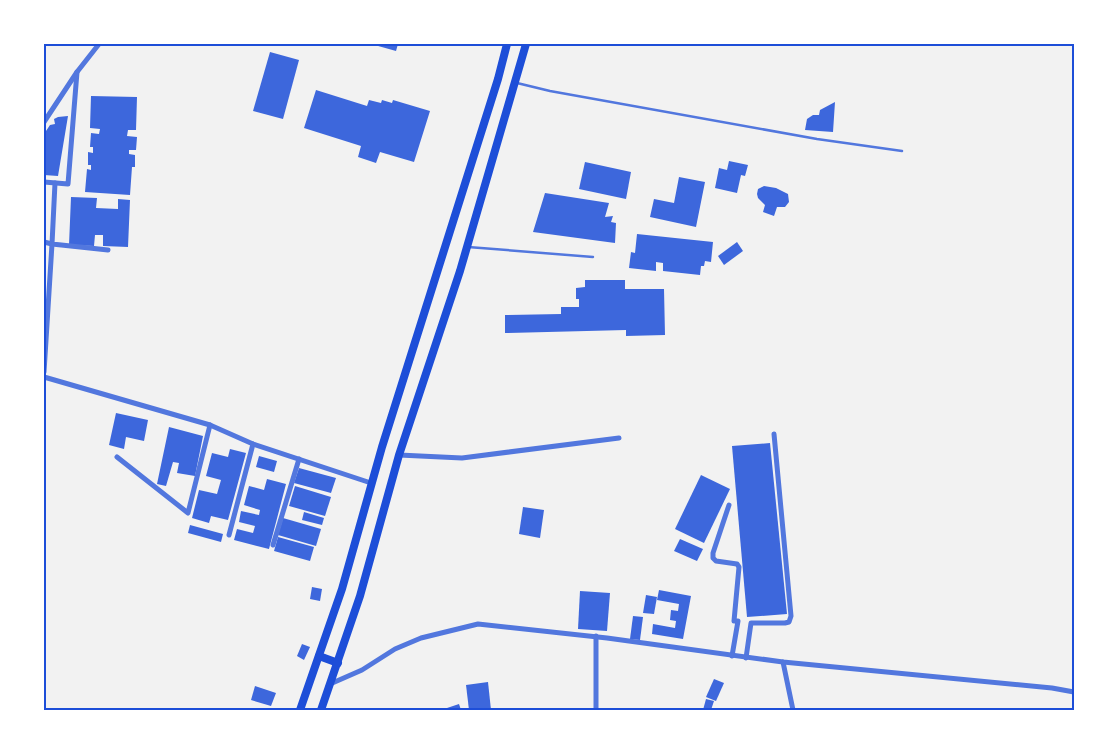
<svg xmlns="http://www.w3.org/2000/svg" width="1118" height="754" viewBox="0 0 1118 754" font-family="Figtree,sans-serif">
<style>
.building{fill:#3d67dc}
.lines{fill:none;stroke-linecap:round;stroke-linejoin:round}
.service{stroke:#5277de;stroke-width:2.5}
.minor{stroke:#5277de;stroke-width:5}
.secondary{stroke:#1d4ed8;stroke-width:8}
.neatline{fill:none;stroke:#1d4ed8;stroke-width:2}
</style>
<rect width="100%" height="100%" fill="#f2f2f2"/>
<g class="building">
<polygon points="371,44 398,44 396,51"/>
<polygon points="270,52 299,60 283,119 253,111"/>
<polygon points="316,90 367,106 369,100 381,103 382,100 392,103 393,100 430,111 414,162 380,152 376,163 358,157 361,146 304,128"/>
<polygon points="91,96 137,97 136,130 128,130 127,136 137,137 136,150 129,150 129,154 135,155 135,167 132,167 130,195 85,192 87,169 91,170 91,165 88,165 88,152 93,153 93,147 90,147 91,133 99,134 100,129 90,128"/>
<polygon points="835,102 833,132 805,130 807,119 813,115 819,115 820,110"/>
<polygon points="68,116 58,176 44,175 44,134 50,125 55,124 54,119 58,117"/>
<polygon points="729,161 748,165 745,176 741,175 737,193 715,188 719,168 727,170"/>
<polygon points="585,162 631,172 626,199 579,189"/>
<polygon points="679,177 705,182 696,227 650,217 654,199 674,203"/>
<polygon points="764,186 776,188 788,194 789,202 785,207 777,207 774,216 763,212 765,205 758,198 757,194 758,189"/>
<polygon points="545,193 609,203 605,217 613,216 611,222 616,223 615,243 533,232"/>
<polygon points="71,197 97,198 96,208 118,209 118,199 130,200 128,247 103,246 103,235 95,235 94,246 69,245"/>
<polygon points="637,234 713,242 711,262 705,261 704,266 701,266 700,275 663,271 663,263 656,262 656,271 629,268 631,252 635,253"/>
<polygon points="737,242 743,251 724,265 718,256"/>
<polygon points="585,280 625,280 625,289 664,289 665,335 626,336 626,330 505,333 505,315 561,314 561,307 579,307 579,299 576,299 576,288 585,287"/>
<polygon points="116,413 148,420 144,441 126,437 124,449 109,445"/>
<polygon points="169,427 203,436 195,476 177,473 179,463 173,462 166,486 157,484"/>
<polygon points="770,443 787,614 747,617 732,446"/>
<polygon points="230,449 246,453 228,520 211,516 209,523 192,518 199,490 217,494 221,480 206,476 212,453 228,457"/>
<polygon points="259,456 277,461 274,472 256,467"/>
<polygon points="299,468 336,478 331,493 294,483"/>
<polygon points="701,475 730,489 704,543 675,529"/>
<polygon points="267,479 286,484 269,549 234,540 237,529 253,533 255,526 239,522 241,511 259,515 260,510 244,505 249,486 264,490"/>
<polygon points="295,486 331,497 325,516 289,506"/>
<polygon points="523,507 544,510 540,538 519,534"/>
<polygon points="304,512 324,518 322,525 302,520"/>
<polygon points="283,518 321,529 316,546 278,535"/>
<polygon points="190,525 223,534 221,542 188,533"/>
<polygon points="278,537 314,547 310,561 274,551"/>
<polygon points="680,539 703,549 697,561 674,551"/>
<polygon points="312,587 322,589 320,601 310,599"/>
<polygon points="659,590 691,596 683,639 652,634 653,624 675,628 676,621 670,620 671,610 678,611 679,604 657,600"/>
<polygon points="580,591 610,593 607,631 578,629"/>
<polygon points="646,595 657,597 654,614 643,613"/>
<polygon points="633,616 643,617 640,640 630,639"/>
<polygon points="302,644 310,647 304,660 297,656"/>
<polygon points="714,679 724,683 716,701 706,697"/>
<polygon points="488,682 491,710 469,710 466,685"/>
<polygon points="255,686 276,693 271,706 251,700"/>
<polygon points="706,699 714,701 711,710 703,710"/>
<polygon points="459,704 461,710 441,710"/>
</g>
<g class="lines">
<g class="service">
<polyline points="517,83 550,91 817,139 902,151"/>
<polyline points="468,247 593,257"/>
</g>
<g class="minor">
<polyline points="44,122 77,72 99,44"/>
<polyline points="44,182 68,184 77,72"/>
<polyline points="55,183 52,244 108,250"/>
<polyline points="44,242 52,244 44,372"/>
<polyline points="44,377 210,425 253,444 371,483"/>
<polyline points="399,455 462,458 619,438"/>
<polyline points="117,457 188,513 210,425"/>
<polyline points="729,505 713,553 713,558 716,561 737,564 739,567 734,621 738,621 732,656"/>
<polyline points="229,535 253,444"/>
<polyline points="273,545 299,459"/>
<polyline points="596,636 596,710"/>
<polyline points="746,658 751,623 785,623 789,622 791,616 774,434"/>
<polyline points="783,662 793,710"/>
<polyline points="330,684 362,670 395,649 421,638 478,624 607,638 783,662 1052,688 1074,692"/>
</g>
<g class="secondary">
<polyline points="319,656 338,663"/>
<polyline points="300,710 342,589 382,447 498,79 507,44"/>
<polyline points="321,710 360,596 399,455 460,271 526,44"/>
</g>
</g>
<rect width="1118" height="754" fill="none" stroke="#ffffff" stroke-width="90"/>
<rect x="45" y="45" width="1028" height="664" class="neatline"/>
</svg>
